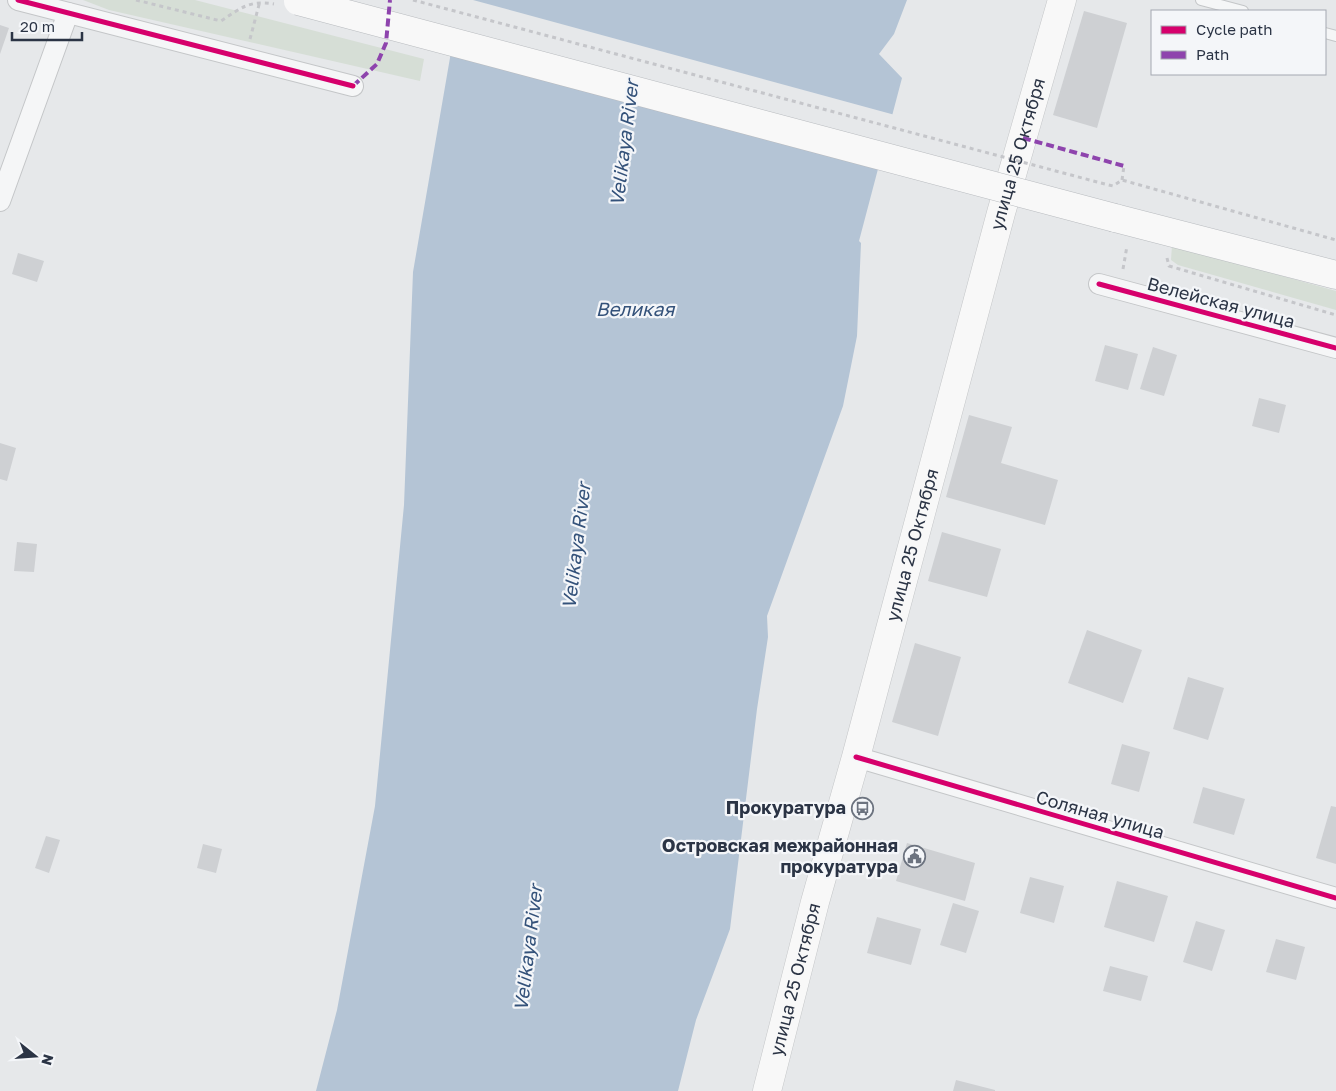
<svg xmlns="http://www.w3.org/2000/svg" width="1336" height="1091" viewBox="0 0 1336 1091" font-family="'Golos Text',sans-serif">
<style>
.green{fill:#d6ded6}
.water{fill:#b4c4d5}
.pier{fill:#e6e8ea}
.building{fill:#ced0d3}
.lines{fill:none;stroke-linecap:round;stroke-linejoin:round}
.lane-casing{stroke:#c4c6c8;stroke-width:12}
.street-casing{stroke:#c4c6c8;stroke-width:22}
.secondary-casing{stroke:#c4c6c8;stroke-width:29}
.highway-casing{stroke:#b8bbbf;stroke-width:29}
.path{stroke:#c5c6ca;stroke-width:3;stroke-dasharray:4 4;stroke-linecap:butt}
.lane{stroke:#f5f6f7;stroke-width:10}
.street{stroke:#f5f6f7;stroke-width:20}
.secondary{stroke:#f8f8f8;stroke-width:28}
.highway{stroke:#f8f8f8;stroke-width:28}
.highway-bridge-casing{stroke:#b8bbbf;stroke-width:29;stroke-linecap:butt}
.path-bridge{stroke:#c5c6ca;stroke-width:3;stroke-dasharray:4 4;stroke-linecap:butt}
.highway-bridge{stroke:#f8f8f8;stroke-width:28}
.quiet{stroke:#8e44ad;stroke-width:4;stroke-dasharray:8 4;stroke-linecap:butt}
.cycleway-casing{stroke:#f4f6f9;stroke-width:8}
.cycleway{stroke:#d6006c;stroke-width:5}
.labels{text-anchor:middle;stroke-width:4.5;stroke-linejoin:round;paint-order:stroke}
.street-label{font-size:18px;fill:#2b3445;stroke:#f4f6f9}
.poi-label{font-size:18px;font-weight:bold;fill:#2b3445;stroke:#f4f6f9;text-anchor:end}
.water-label{font-size:19px;font-style:italic;fill:#34527a;stroke:#f4f6f9}
</style>
<rect width="100%" height="100%" fill="#e6e8ea"/>
<g class="green">
<polygon points="83,0 195,0 424,59 420,81 109,10"/>
<polygon points="1172,245 1336,291 1336,310 1178,265 1171,260"/>
</g>
<polygon class="water" points="460,0 907,0 894,34 879,54 902,78 859,241 861,243 857,336 843,406 767,616 768,637 757,709 730,929 696,1020 678,1091 316,1091 337,1010 375,806 404,505 413,272"/>
<polygon class="pier" points="458,0 473,0 895,115 881,168 448,54"/>
<g class="building">
<polygon points="1084,11 1127,23 1097,128 1053,115"/>
<polygon points="0,25 9,28 0,54"/>
<polygon points="18,253 44,261 37,282 12,274"/>
<polygon points="1105,345 1138,354 1128,390 1095,381"/>
<polygon points="1153,347 1177,355 1164,396 1140,389"/>
<polygon points="1259,398 1286,405 1279,433 1252,426"/>
<polygon points="969,415 1012,427 1001,463 1058,480 1045,525 946,497"/>
<polygon points="0,443 16,448 7,481 0,479"/>
<polygon points="942,532 1001,549 987,597 928,581"/>
<polygon points="17,542 37,544 34,572 14,571"/>
<polygon points="1087,630 1142,650 1123,703 1068,683"/>
<polygon points="915,643 961,657 938,736 892,722"/>
<polygon points="1188,677 1224,688 1208,740 1173,729"/>
<polygon points="1122,744 1150,752 1139,792 1111,784"/>
<polygon points="1203,787 1245,799 1234,835 1193,823"/>
<polygon points="1331,806 1336,807 1336,864 1316,858"/>
<polygon points="46,836 60,840 49,873 35,868"/>
<polygon points="907,843 975,863 965,901 896,881"/>
<polygon points="203,844 222,849 216,873 197,868"/>
<polygon points="1030,877 1064,886 1054,923 1020,913"/>
<polygon points="1117,881 1168,896 1154,942 1104,927"/>
<polygon points="953,903 979,911 966,953 940,945"/>
<polygon points="877,917 921,929 911,965 867,953"/>
<polygon points="1196,921 1225,930 1212,971 1183,962"/>
<polygon points="1276,939 1305,947 1296,980 1266,972"/>
<polygon points="1110,966 1148,976 1141,1001 1103,991"/>
<polygon points="956,1080 995,1090 995,1091 953,1091"/>
</g>
<g class="lines">
<defs>
<g id="lane">
<polyline points="1201,0 1243,11"/>
<polyline points="1325,33 1336,36"/>
</g>
<g id="street">
<polyline points="18,0 353,86"/>
<polyline points="0,201 68,13"/>
<polyline points="1099,284 1336,348"/>
<polyline points="856,757 1336,898"/>
</g>
<g id="secondary">
<path id="s1" d="M767,1091L815,902L856,757L1001,213L1062,0"/>
</g>
<polyline id="highway" points="1115,218 1336,275"/>
</defs>
<use href="#lane" class="lane-casing"/>
<use href="#street" class="street-casing"/>
<use href="#secondary" class="secondary-casing"/>
<use href="#highway" class="highway-casing"/>
<g class="path">
<path d="M136,0L221,21C241,8 249,0 274,4"/>
<polyline points="250,39 260,1"/>
<polyline points="1122,180 1124,166"/>
<polyline points="1101,183 1113,186 1122,180 1336,240"/>
<polyline points="1167,258 1169,266 1336,315"/>
<polyline points="1123,269 1127,246"/>
</g>
<use href="#lane" class="lane"/>
<use href="#street" class="street"/>
<use href="#secondary" class="secondary"/>
<use href="#highway" class="highway"/>
<defs>
<polyline id="highway-bridge" points="298,1 1115,218"/>
</defs>
<use href="#highway-bridge" class="highway-bridge-casing"/>
<polyline class="path-bridge" points="413,0 1101,183"/>
<use href="#highway-bridge" class="highway-bridge"/>
<g class="quiet">
<polyline points="353,86 377,64 386,43 390,0"/>
<polyline points="1023,138 1124,166"/>
</g>
<defs>
<g id="cycleway">
<polyline points="18,0 353,86"/>
<polyline points="1099,284 1336,348"/>
<polyline points="856,757 1336,898"/>
</g>
</defs>
<use href="#cycleway" class="cycleway-casing"/>
<use href="#cycleway" class="cycleway"/>
</g>
<defs>
<symbol id="bus-ring" viewBox="-11 -11 22 22"><circle r="9.5" fill="#f4f6f9" stroke="#6c737f" stroke-width="1.5"/><path d="M-5-6H5V4H4V6H2V4H-2V6H-4V4H-5ZM-3.5-4V0h7V-4ZM-3.5 1.2v1.5H-2V1.2ZM2 1.2v1.5H3.5V1.2Z" fill="#6c737f"/></symbol>
<symbol id="civic-ring" viewBox="-11 -11 22 22"><circle r="9.5" fill="#f4f6f9" stroke="#6c737f" stroke-width="1.5"/><path d="M-.6-6.5H3V-4.5H.6V-3L4-1V1h2V6H-6V1h2V-1L-.6-3ZM-1.2 2.5V6h2.4V2.5Z" fill="#6c737f"/></symbol>
</defs>
<g fill-rule="evenodd">
<use href="#bus-ring" x="850" y="796" width="25" height="25"/>
<use href="#civic-ring" x="902" y="844" width="25" height="25"/>
</g>
<g class="labels">
<g class="street-label">
<text dy="6" stroke="none"><textPath href="#s1" startOffset="970">улица 25 Октября</textPath></text>
<text transform="translate(1221 303) rotate(15)" y="6">Велейская улица</text>
<text dy="6" stroke="none"><textPath href="#s1" startOffset="565">улица 25 Октября</textPath></text>
<text transform="translate(1100 815) rotate(16)" y="6">Соляная улица</text>
<text dy="6" stroke="none"><textPath href="#s1" startOffset="115">улица 25 Октября</textPath></text>
</g>
<g class="poi-label">
<text x="846" y="814">Прокуратура</text>
<text x="898" y="852">Островская межрайонная<tspan x="898" dy="21">прокуратура</tspan></text>
</g>
<g class="water-label">
<text transform="translate(624 143) rotate(-83)" y="7">Velikaya River</text>
<text x="635" y="316">Великая</text>
<text transform="translate(576 546) rotate(-83)" y="7">Velikaya River</text>
<text transform="translate(528 948) rotate(-83)" y="7">Velikaya River</text>
</g>
</g>
<rect x="1151" y="10" width="175" height="65" fill="#f4f6f9" stroke="#a4a8b1"/>
<rect x="1161" y="26" width="25" height="8" fill="#d6006c" stroke="#a4a8b1"/>
<text x="1196" y="35" font-size="15" fill="#2b3445">Cycle path</text>
<rect x="1161" y="51" width="25" height="8" fill="#8e44ad" stroke="#a4a8b1"/>
<text x="1196" y="60" font-size="15" fill="#2b3445">Path</text>
<g transform="translate(35 1056) rotate(107)" stroke="#f4f6f9" stroke-width="4" paint-order="stroke">
<path d="M0-4L9 19L0 12L-9 19Z" fill="#2b3445"/>
<text y="-8" font-size="14" font-weight="bold" text-anchor="middle" fill="#2b3445">N</text>
</g>
<path d="M12 32v8h70v-8" fill="none" stroke="#2b3445" stroke-width="2.5"/>
<text x="20" y="32" font-size="15" fill="#2b3445" stroke="#f4f6f9" stroke-width="4" paint-order="stroke">20 m</text>
</svg>
